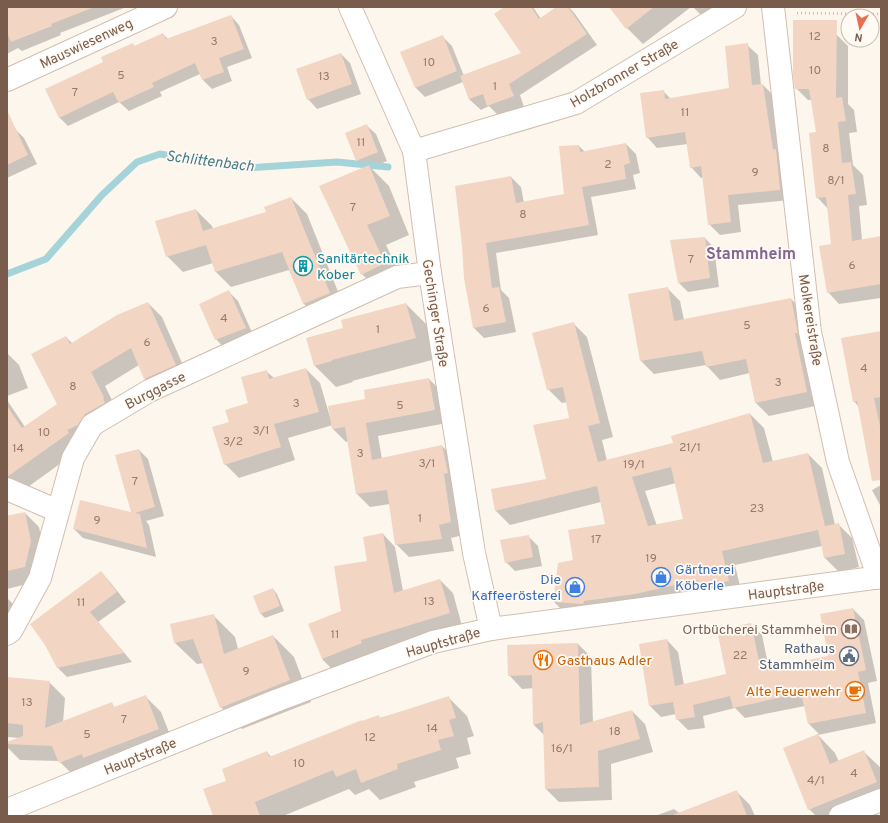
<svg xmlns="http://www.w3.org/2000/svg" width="888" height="823" viewBox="0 0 888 823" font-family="Overpass,sans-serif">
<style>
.shadow{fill:#0003;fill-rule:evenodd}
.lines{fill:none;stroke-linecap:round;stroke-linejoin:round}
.stream{stroke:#a5d3da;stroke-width:7}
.building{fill:#f3d5c3;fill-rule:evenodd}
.minor-casing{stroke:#d1beb0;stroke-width:24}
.path{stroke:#d9b8a5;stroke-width:2.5;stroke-dasharray:1 3;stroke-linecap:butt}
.minor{stroke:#fff;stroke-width:22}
.labels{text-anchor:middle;stroke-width:3.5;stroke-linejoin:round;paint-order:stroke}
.number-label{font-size:12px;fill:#987a6a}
.street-label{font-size:14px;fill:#7a5c4d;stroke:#fffaf3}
.culture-label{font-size:14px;fill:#0d838f;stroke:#fffaf3;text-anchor:start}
.shop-label{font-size:14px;fill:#366cbe;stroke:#fffaf3;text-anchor:start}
.education-label{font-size:14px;fill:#785e54;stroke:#fffaf3;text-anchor:end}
.service-label{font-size:14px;fill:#4e5e75;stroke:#fffaf3;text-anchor:end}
.food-label{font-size:14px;fill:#c56008;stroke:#fffaf3;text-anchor:start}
.water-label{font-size:15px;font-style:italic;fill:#437c86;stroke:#fffaf3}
.quarter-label{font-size:16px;font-weight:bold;fill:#846695;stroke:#fffaf3}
</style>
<rect width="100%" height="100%" fill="#fdf6ec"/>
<g class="shadow">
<polygon points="7,7 124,7 124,8 60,33 61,35 22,51 18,48 7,54"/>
<polygon points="506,7 533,7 541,19 558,7 569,7 575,14 597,45 520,95 524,107 499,116 489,106 481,110 469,99 463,82 425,97 416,88 402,52 442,36 452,46 464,76 523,54"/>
<polygon points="611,7 691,7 643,44 627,28"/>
<polygon points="693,7 729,7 708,22"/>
<polygon points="231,16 239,25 252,58 227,67 232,81 212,89 203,80 200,74 160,92 162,96 129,111 119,102 68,126 59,117 105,63 132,44 135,47 163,34 169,40"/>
<polygon points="836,34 848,46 848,104 854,110 857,132 849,133 853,165 863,175 867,205 859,206 862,240 881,237 881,298 839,304 828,292 832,245 829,210 817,197 817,133 812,100 808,100 796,88"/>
<polygon points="747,45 758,55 761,85 763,85 773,95 790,200 738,205 741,232 720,235 709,224 704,177 701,178 691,167 688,144 657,148 647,137 663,91 671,99 730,89"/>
<polygon points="341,54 350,63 361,94 317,109 308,99"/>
<polygon points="366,125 376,134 387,161 371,168 389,186 409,235 386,245 404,283 381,294 362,274 365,168 357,160"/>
<polygon points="15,129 24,138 37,164 7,178 7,132"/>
<polygon points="626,144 636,154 640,173 633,175 636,189 591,197 598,235 496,253 501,290 509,298 516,332 484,338 474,328 465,278 511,177 521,187 524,203 565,195 579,146 585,152"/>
<polygon points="291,198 307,214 345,309 320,319 304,304 289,270 231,287 215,271 213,263 183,272 167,256 196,210 212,226 213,229 267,213"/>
<polygon points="705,238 714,248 719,287 688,292 679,283"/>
<polygon points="667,288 680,301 684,320 791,299 804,312 820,405 769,416 756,403 750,373 720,380 706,365 654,374 641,361 629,295"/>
<polygon points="229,292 238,301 254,337 225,349 216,339"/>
<polygon points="148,303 162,317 189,379 160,393 145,379 139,365 105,386 118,412 82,448 7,502 7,400 25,427 58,404 66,337 73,344"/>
<polygon points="406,304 427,325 436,359 352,381 353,382 336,387 315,366 308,339 344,329"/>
<path d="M573,323L587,337L613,437L602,440L607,461L674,443L750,414L764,428L773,462L808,454L822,468L835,525L838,524L852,538L859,567L839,572L825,558L822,546L735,565L742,595L568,616L554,602L574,561L606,525L601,502L510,525L496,511L493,490L548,480L570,418L567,402L562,403L548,389ZM676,483L685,520L657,526L645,491Z"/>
<polygon points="881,332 881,462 858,406 854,401"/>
<polygon points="7,353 19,365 28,388 7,396"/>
<polygon points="306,369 320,383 330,417 367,400 429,379 442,392 447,423 378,436 382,459 442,446 455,459 463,535 451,538 454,551 409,557 396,544 390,504 370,507 357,494 348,441 346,442 333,429 333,425 288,438 295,460 239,478 225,464 230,423 250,404 266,371 274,378"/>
<polygon points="139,450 148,459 164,516 146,521 149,525 156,557 83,538 74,529 132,513"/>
<polygon points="881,485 881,507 872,490"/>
<polygon points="25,513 39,527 45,556 39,581 7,589 7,516"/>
<polygon points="383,534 395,547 403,591 440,580 453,593 462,626 335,672 322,659 342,611"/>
<polygon points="529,537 538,546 542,566 515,571 506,562"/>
<polygon points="101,572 110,582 126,602 98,622 132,662 67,677 58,668 46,644"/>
<polygon points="273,589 277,594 284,611 265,618 261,614"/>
<polygon points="7,598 22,613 7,628"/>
<polygon points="853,609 864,620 877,681 868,683 876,723 818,735 835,753 839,762 864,752 881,768 881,805 853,816 816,816 809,809 784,749 819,734 809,724 805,706 745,718 735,708 703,716 705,728 688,730 677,719 676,714 661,717 650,706 667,640 678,652 684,685 727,675 750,624 762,635 769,669 829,657 821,615"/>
<polygon points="213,615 235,637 238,649 273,636 294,657 311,702 242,729 221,707 204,663 197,664 175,643"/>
<polygon points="578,644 591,657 593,723 632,711 645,724 653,752 611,764 612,800 559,802 546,789 544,735 534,725 534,688 522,689 509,675"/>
<polygon points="7,678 49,682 65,698 63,722 111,703 115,708 145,696 161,712 174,745 76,778 59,761 20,760 7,747 7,744 20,738 7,737"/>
<polygon points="449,698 467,716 474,736 467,738 471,754 456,758 459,768 414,782 416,787 380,800 369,789 355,795 349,789 283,816 214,816 227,781 267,752 271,757 378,716 380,718"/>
<polygon points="736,791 750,805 755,816 655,816 674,809 679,813"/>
</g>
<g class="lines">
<polyline class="stream" points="7,274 46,259 102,195 137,162 160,154 246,168 337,162 388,167"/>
</g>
<g class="building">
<polygon points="7,7 92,7 92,8 51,24 52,26 11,42 7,32"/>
<polygon points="504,7 531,7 539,19 556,7 568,7 587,34 509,84 514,96 487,106 483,94 469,99 460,76 521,53 494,14"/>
<polygon points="609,7 654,7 626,29"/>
<polygon points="231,15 244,49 219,58 224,72 202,80 195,63 152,83 154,87 119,103 113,92 59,118 45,89 103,62 101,57 133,43 134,46 163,33 166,39"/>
<polygon points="793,20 837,20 836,98 842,97 846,121 838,122 842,163 851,162 856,194 848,195 852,241 881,236 881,284 827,293 819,246 831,244 826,197 816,198 809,133 816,132 809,89 795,89 793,75"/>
<polygon points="443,35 457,71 415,88 400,52"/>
<polygon points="748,43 752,85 763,84 773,150 776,149 780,190 728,195 731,222 708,225 701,166 690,168 685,132 646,138 640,93 664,90 665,99 729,88 725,46"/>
<polygon points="341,53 352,84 307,100 296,69"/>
<polygon points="7,110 28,155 7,165"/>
<polygon points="367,124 378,152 356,161 345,133"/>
<polygon points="626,143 630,163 624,165 626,179 582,187 589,225 486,243 492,288 499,287 506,322 473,328 464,278 462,246 455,186 511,176 516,203 564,194 559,146 579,145 580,152"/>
<polygon points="369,165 390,216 367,225 385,263 361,275 319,186"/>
<polygon points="291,197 330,293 303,304 282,252 215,272 206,245 166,257 155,221 196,209 203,231 266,212 264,207"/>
<polygon points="705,237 710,278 678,283 670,240"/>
<polygon points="668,287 674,321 791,298 798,333 795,333 807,392 755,403 746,359 706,367 702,351 640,361 628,294"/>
<polygon points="229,290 246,328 215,340 199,304"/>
<polygon points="148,302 176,365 144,379 131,348 91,372 104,397 103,398 105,403 85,414 78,425 67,430 69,433 7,477 7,406 22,428 57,404 31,354 66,336 70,344 117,315"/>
<polygon points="406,303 416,338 332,360 332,361 314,366 306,338 343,328 341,320"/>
<path d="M574,322L600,423L588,426L598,462L673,443L671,436L750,413L763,463L808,453L825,526L839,523L845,554L824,558L818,530L722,551L729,581L699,588L698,580L635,594L584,601L583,604L553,602L558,563L573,560L568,530L605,524L597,486L495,511L491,489L546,479L533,425L569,418L563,387L547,390L532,333ZM671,467L683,519L648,526L632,477Z"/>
<polygon points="881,331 881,397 874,398 881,431 881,480 872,481 857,401 853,402 841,338"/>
<polygon points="306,368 319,412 274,424 281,447 224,465 212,427 229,422 225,410 248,403 241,377 267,370 269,379"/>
<polygon points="429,378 435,410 366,423 372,460 442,445 448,473 444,474 451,522 439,525 442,539 395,545 387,490 356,494 345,427 332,429 328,406 365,399 364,390"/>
<polygon points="139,449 155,507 135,513 140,514 147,548 73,529 80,500 131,512 115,455"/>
<polygon points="25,512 31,541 25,567 7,571 7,516"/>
<polygon points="383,533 394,593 440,579 450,613 361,640 362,643 322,659 308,624 341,611 334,566 367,561 363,537"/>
<polygon points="529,535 533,557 505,563 500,540"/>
<polygon points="101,571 117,592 90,612 124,653 57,668 45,645 30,624"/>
<polygon points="273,588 280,606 260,614 253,596"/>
<polygon points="853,608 866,670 858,672 866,713 808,724 801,693 733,708 730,696 693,705 695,717 676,720 673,702 649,706 639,644 667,639 675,686 726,674 717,630 751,623 761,670 828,656 820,614"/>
<polygon points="214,614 224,654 273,635 290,680 220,708 193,639 174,643 170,624"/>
<polygon points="578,643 580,725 632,710 640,739 598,751 599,787 545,789 543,722 533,725 532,675 508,676 507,645"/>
<polygon points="7,677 50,681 45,728 112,702 114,707 146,695 159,729 83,758 82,754 59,763 52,746 7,744 7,742 23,736 23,725 7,723"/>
<polygon points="449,696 456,718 449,720 454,736 438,740 441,750 397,764 398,769 361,783 356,769 336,777 333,770 255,802 260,816 213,816 203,789 226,781 222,769 267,751 269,757 362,720 362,721 379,715 380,718"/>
<polygon points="818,734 830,764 864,750 877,782 808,810 783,748"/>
<polygon points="737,790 747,816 673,816 673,815"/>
</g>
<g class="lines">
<defs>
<g id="minor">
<polyline points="350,7 414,151 430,273 474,553 491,629"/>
<polyline points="773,7 810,332 838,462 874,564 876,578"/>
<polyline points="7,80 166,7"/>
<polyline points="414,151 576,103 735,7"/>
<polyline points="7,489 58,511"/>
<polyline points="7,634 11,631 40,578 73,458 92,425 149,391 397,277 430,273"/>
<polyline points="7,810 278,700 433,642 491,629 881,577"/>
<polyline points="840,816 881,800"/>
</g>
</defs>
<use href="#minor" class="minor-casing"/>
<polyline class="path" points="797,13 881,14"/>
<use href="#minor" class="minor"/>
</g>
<defs>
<symbol id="building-ring" viewBox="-11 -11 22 22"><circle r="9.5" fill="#fffaf3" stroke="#0f9aa8" stroke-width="1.5"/><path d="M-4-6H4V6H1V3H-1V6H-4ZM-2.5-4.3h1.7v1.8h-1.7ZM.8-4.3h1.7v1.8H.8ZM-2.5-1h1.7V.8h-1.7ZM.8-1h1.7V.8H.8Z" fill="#0f9aa8"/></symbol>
<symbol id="shop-ring" viewBox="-11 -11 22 22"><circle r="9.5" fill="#fffaf3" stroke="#3f7fe0" stroke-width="1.5"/><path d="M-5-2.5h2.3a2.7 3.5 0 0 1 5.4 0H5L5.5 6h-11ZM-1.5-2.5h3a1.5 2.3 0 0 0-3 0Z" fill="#3f7fe0"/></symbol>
<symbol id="library-ring" viewBox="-11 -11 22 22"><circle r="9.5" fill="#fffaf3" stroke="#8d6e63" stroke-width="1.5"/><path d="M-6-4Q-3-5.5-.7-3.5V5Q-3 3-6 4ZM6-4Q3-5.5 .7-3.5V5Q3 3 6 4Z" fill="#8d6e63"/></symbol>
<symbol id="civic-ring" viewBox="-11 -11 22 22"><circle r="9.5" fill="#fffaf3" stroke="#5c6f8a" stroke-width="1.5"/><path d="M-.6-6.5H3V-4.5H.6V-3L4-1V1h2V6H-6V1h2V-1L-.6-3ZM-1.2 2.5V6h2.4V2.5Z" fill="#5c6f8a"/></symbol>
<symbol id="restaurant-ring" viewBox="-11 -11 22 22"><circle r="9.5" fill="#fffaf3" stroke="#e8710a" stroke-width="1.5"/><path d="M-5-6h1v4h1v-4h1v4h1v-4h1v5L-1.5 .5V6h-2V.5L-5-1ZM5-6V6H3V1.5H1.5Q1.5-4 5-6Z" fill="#e8710a"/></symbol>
<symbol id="cafe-ring" viewBox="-11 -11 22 22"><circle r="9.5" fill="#fffaf3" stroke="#e8710a" stroke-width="1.5"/><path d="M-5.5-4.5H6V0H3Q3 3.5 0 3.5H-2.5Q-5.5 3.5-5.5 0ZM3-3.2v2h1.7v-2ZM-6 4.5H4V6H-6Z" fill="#e8710a"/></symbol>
</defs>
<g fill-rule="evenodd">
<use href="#building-ring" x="292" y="255" width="22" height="22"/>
<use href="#shop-ring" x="650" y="566" width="22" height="22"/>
<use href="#shop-ring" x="564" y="576" width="22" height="22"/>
<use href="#library-ring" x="840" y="618" width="22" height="22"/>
<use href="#civic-ring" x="838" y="645" width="22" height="22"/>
<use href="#restaurant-ring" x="532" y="649" width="22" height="22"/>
<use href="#cafe-ring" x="844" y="680" width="22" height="22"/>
</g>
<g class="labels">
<g class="number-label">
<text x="815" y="40">12</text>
<text x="214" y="45">3</text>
<text x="429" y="66">10</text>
<text x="815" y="74">10</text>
<text x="121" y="79">5</text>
<text x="324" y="80">13</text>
<text x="495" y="90">1</text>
<text x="75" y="96">7</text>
<text x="685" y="116">11</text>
<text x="361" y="146">11</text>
<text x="826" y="152">8</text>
<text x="608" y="168">2</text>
<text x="755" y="176">9</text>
<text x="836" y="184">8/1</text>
<text x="353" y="211">7</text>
<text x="523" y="218">8</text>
<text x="691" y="263">7</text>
<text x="852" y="269">6</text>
<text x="486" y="312">6</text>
<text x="224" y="322">4</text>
<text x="747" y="329">5</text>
<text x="378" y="333">1</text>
<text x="147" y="346">6</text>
<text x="864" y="372">4</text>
<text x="778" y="386">3</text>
<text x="73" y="390">8</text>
<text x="296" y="407">3</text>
<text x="400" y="409">5</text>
<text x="261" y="434">3/1</text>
<text x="44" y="436">10</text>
<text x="233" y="445">3/2</text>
<text x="690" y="451">21/1</text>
<text x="18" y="452">14</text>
<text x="360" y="457">3</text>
<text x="427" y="467">3/1</text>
<text x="634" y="468">19/1</text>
<text x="135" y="485">7</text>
<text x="757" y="512">23</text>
<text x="420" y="522">1</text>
<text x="97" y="524">9</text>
<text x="596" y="543">17</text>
<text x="651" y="562">19</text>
<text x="429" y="605">13</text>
<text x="81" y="606">11</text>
<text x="335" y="638">11</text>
<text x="740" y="659">22</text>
<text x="246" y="675">9</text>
<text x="27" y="706">13</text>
<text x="124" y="723">7</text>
<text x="432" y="732">14</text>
<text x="615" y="735">18</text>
<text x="87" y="738">5</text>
<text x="370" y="741">12</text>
<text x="562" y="752">16/1</text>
<text x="299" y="767">10</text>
<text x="854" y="777">4</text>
<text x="816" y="784">4/1</text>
</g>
<g class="street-label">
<text transform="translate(86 43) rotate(-25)" y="5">Mauswiesenweg</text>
<text transform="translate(624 73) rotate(-30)" y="5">Holzbronner Straße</text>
<text transform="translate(436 313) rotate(81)" y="5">Gechinger Straße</text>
<text transform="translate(811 320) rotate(81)" y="5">Molkereistraße</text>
<text transform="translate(155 390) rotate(-27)" y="5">Burggasse</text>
<text transform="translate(786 590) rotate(-7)" y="5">Hauptstraße</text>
<text transform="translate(443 642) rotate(-16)" y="5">Hauptstraße</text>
<text transform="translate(140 756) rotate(-22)" y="5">Hauptstraße</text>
</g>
<g class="culture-label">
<text x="317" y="263">Sanitärtechnik<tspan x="317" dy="16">Kober</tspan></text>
</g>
<g class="shop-label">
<text x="675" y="574">Gärtnerei<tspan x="675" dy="16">Köberle</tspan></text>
<text x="561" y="584" text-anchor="end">Die<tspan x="561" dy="16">Kaffeerösterei</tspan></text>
</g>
<g class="education-label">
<text x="837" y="634">Ortbücherei Stammheim</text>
</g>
<g class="service-label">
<text x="835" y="653">Rathaus<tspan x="835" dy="16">Stammheim</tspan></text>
</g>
<g class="food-label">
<text x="557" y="665">Gasthaus Adler</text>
<text x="841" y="696" text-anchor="end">Alte Feuerwehr</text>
</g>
<g class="water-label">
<text transform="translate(210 161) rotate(7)" y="5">Schlittenbach</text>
</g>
<g class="quarter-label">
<text x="751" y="259">Stammheim</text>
</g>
</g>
<rect width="888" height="823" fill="none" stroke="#7a5c4d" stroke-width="16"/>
<g transform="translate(860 28) rotate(189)"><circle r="19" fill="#fffaf3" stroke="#cabbb1"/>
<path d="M0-3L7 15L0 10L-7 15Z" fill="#e76f51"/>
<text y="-6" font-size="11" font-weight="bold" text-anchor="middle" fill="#7a5c4d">N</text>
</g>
</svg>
